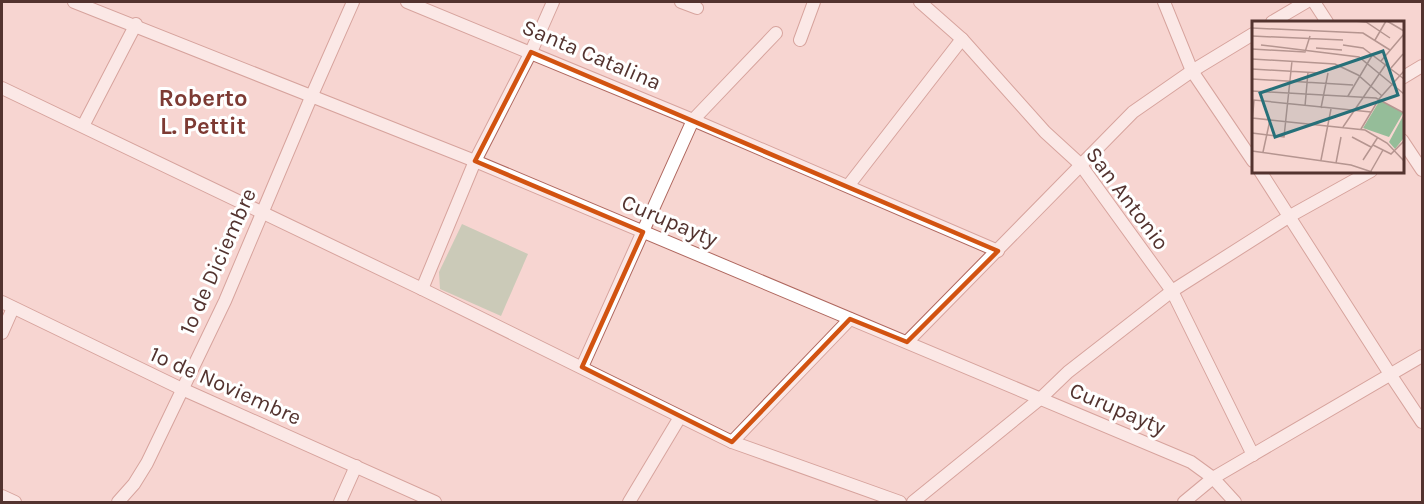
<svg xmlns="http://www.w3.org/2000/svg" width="1424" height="504" viewBox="0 0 1424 504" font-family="Karla,sans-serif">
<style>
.green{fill:#95bd99}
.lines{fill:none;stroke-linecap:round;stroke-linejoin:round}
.minor-casing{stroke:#af675e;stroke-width:14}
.minor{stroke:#fff;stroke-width:12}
.marked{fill:none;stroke:#d25311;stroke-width:4.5;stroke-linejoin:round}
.labels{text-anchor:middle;stroke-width:6;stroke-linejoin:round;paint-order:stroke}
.street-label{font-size:22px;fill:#53332f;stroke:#fff}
.neighbourhood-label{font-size:24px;font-weight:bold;fill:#7d3a33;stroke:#fff}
.inset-road{fill:none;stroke:#b59590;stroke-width:1.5}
.view{fill:#277079;fill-opacity:0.15;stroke:#277079;stroke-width:3}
.inset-edge{fill:none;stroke:#53332f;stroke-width:3}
</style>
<rect width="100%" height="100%" fill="#f7d6d1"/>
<polygon class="green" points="462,224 528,254 501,316 440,289 439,272"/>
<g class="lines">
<defs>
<g id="minor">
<polyline points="74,2 475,161 1191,462 1213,478 1235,502"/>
<polyline points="407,2 693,120 998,251"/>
<polyline points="681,2 697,8"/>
<polyline points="920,2 962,39 1045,132 1080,164 1172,291 1253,455"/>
<polyline points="1164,2 1192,71 1253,161"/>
<polyline points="1314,2 1327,22"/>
<polyline points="1272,22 1306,2"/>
<polyline points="800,40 814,2"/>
<polyline points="1402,78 1422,66"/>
<polyline points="2,88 422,289 732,442 900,502"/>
<polyline points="83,126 136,24"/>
<polyline points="1402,140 1422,170"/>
<polyline points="1260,171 1390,374 1422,422"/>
<polyline points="848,186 962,39"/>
<polyline points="422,289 475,161 531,52 553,2"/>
<polyline points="2,302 182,389 435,502"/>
<polyline points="2,333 13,308"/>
<polyline points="907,342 1133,112 1192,71 1253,34"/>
<polyline points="582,367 693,120 776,33"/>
<polyline points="732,442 850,319"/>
<polyline points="2,496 15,502"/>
<polyline points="118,502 134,484 147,463 225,301 312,95 353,2"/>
<polyline points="340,502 356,466"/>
<polyline points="629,502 680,417"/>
<polyline points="913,502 1041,398 1068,372 1172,291 1290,216 1371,171"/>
<polyline points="1184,502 1213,478 1422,356"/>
</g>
</defs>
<use href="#minor" class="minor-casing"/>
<use href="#minor" class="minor"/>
</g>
<path d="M0 0H1424V504H0ZM531,52L998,251L907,342L850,319L732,442L582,367L643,232L475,161Z" fill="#f7d6d1" fill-opacity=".55" fill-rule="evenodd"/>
<path class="marked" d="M531,52L998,251L907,342L850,319L732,442L582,367L643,232L475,161Z"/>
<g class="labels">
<g class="street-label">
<text transform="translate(592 54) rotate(23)" y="8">Santa Catalina</text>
<text transform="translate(1128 198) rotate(53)" y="8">San Antonio</text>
<text transform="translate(670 220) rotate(23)" y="8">Curupayty</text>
<text transform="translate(217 261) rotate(-66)" y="8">1º de Diciembre</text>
<text transform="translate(226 385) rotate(24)" y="8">1º de Noviembre</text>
<text transform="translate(1118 408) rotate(23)" y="8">Curupayty</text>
</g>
<g class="neighbourhood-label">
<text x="203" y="106">Roberto<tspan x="203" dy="28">L. Pettit</tspan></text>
</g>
</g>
<g transform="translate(1252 21)">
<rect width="152" height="152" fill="#f7d6d1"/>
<path d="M128,79L151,92L137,116L111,107ZM151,95V118L143,128L137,121Z" fill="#95bd99"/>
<path class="inset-road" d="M102,0L114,1L138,17M135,0L152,10M0,7L111,12L138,29M0,15L91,19M123,19L134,0M9,24L107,36L152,73M91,24L111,27L152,58M64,27L90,29M0,28L53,31L58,15M0,38L83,43L106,54L130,75M129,40L152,13M139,47L151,33M0,48L68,52M0,58L101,64M0,70L124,77L152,92M96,75L121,33M53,85L56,51M69,87L76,52M0,97L113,109L135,122L152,140M0,103L2,79L119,91M91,106L134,43M109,108L127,78L152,50M0,112L32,116L40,40M100,116L119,126M121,124L139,133L152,120M0,130L99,144L120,151M11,131L18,99M69,139L79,88M111,139L126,116M84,142L89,116M119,150L131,129"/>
<path class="view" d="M131,30L146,74L23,116L8,72Z"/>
<rect width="152" height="152" class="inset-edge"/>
</g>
<rect width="1424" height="504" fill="none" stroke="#53332f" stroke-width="6"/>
</svg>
